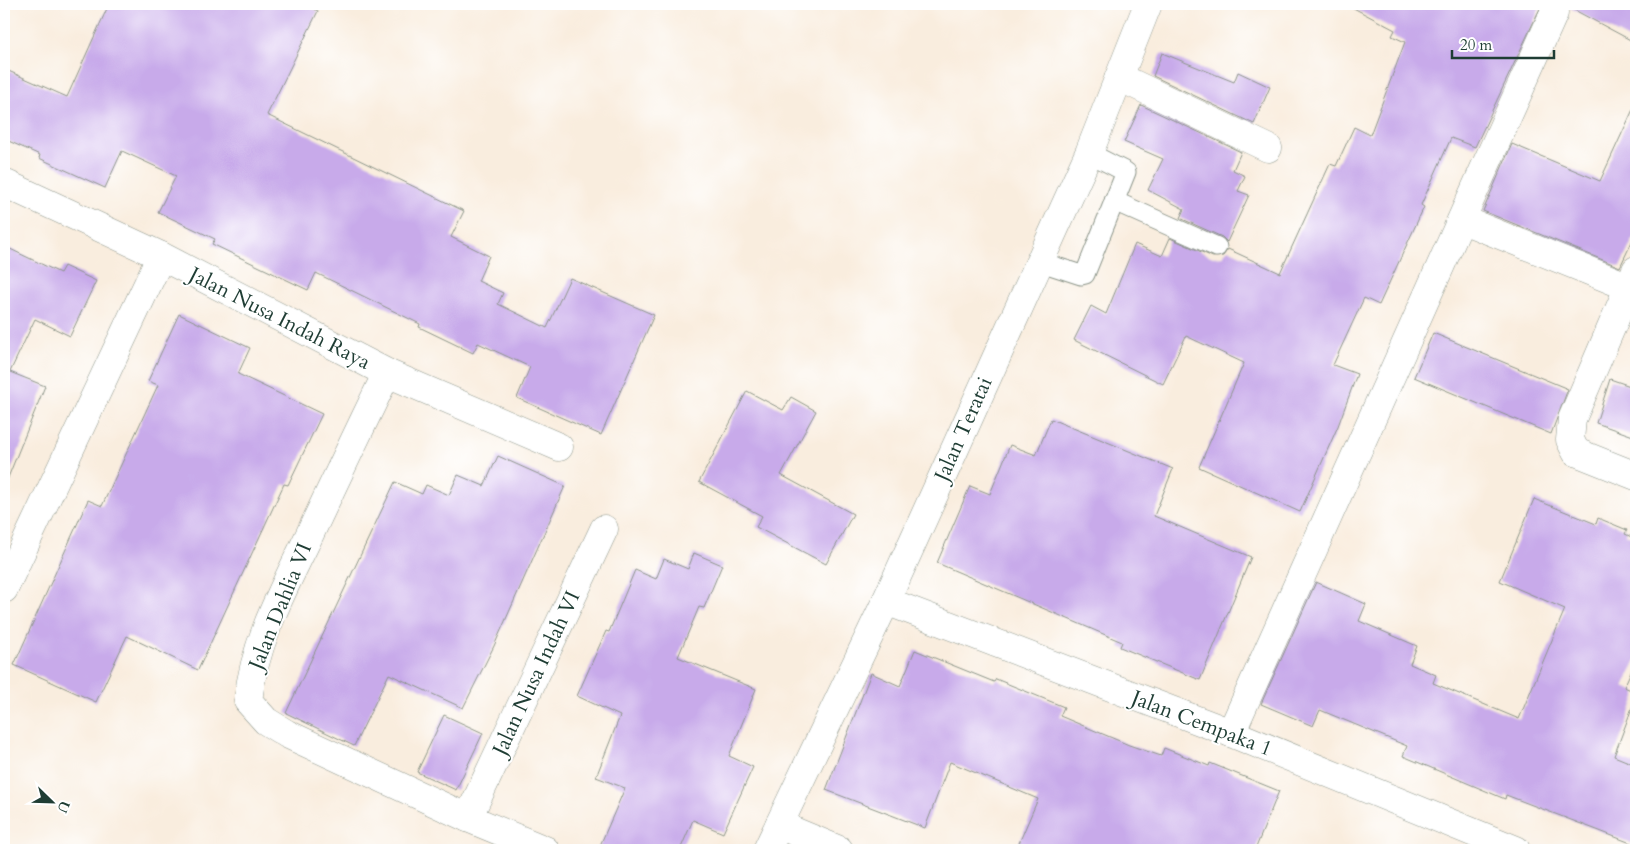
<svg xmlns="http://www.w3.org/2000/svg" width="1640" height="854" viewBox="0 0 1640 854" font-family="Cardo,serif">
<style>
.building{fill:#c8aaea}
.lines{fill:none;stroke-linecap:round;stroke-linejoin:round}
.service-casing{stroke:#8c9589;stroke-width:21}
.minor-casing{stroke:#8c9589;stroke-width:29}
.service{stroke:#fff;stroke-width:19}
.minor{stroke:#fff;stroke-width:28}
.labels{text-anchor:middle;stroke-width:4;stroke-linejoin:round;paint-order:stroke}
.street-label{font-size:21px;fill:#1f3d34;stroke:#fff}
</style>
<rect width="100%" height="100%" fill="#fff"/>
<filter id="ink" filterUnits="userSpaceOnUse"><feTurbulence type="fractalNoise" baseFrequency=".02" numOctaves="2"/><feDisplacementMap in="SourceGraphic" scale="10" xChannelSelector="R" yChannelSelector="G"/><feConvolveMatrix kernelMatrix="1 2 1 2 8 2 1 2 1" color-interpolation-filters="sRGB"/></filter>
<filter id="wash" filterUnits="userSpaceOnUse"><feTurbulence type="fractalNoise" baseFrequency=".0096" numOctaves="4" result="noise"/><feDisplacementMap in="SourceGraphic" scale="20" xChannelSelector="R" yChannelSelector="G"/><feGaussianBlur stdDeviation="1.12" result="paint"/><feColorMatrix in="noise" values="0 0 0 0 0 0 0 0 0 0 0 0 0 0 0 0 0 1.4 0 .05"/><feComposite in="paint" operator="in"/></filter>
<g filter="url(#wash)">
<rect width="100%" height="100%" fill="#f9edde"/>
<g id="blocks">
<g class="building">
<polygon points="109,4 304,4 318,11 267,115 464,211 451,237 489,256 478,281 503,293 498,304 547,328 570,278 654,315 601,435 517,398 530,367 478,343 473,353 419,327 420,324 316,273 308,290 212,244 215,239 158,212 176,176 122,151 105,188 39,158 40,155 4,139 4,69 67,97"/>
<polygon points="1346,4 1542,4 1475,147 1451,138 1421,205 1424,207 1379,305 1364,298 1333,365 1357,374 1338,426 1300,512 1199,467 1244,363 1186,336 1163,384 1074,340 1091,306 1106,314 1135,244 1162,256 1170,238 1213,257 1223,256 1228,249 1280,273 1330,164 1336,166 1354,127 1370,135 1405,42 1392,36 1395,30"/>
<polygon points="1567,4 1636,4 1636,43 1567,6"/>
<polygon points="1162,53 1234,82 1238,72 1270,87 1254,124 1153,76"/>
<polygon points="1636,103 1636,233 1620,267 1483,211 1512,144 1600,181"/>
<polygon points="1141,105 1241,152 1233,170 1245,176 1238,191 1249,195 1227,242 1222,237 1180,218 1184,209 1148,190 1163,159 1124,142"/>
<polygon points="4,246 60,273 64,266 96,281 70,336 35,319 10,372 45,386 5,485"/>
<polygon points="179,314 250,348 238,374 322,414 288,485 284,484 198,670 127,636 96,702 14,665 88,500 102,506 158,385 148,381"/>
<polygon points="1433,333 1568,389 1551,434 1414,377"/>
<polygon points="1610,379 1636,388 1636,437 1596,423"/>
<polygon points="747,391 783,410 791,397 816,411 781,475 853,514 826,564 756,527 762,516 699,482"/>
<polygon points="1051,419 1173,469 1154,516 1251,557 1200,680 1120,647 1122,642 937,563 970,486 990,494 1010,445 1036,455"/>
<polygon points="498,456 565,486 494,646 463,708 389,674 354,746 286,713 395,482 422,494 426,485 449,495 458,475 484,486"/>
<polygon points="1534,499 1596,524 1598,518 1627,530 1625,534 1636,539 1636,660 1624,687 1636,692 1636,697 1614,756 1636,765 1636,845 1506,795 1505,799 1403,756 1407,746 1320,710 1313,726 1261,704 1316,582 1366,604 1359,621 1417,646 1410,664 1436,675 1433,683 1519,719 1565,609 1500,581"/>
<polygon points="694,553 722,565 704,608 699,607 678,657 756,689 729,756 753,767 723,833 693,820 680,850 598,850 625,788 596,777 620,716 577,696 606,631 609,632 635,570 656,579 664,559 688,569"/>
<polygon points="915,650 994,682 996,679 1064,707 1060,716 1129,745 1161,756 1164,748 1209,766 1210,763 1279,791 1255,850 1016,850 1038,799 950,762 925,828 826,790 871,673 900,686"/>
<polygon points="444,715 483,733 456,790 417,772"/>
</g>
</g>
</g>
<g filter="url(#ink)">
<use href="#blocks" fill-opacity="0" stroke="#8c9589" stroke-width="1"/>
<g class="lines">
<defs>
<g id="service">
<polyline points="1114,201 1217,247"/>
<polyline points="1038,261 1081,275 1085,274 1126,172 1089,153"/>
</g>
<g id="minor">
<polyline points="1119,77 1268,148"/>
<polyline points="4,183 161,256 387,373 559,447"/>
<polyline points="1463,220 1629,287"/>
<polyline points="1636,270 1572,419 1570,440 1576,452 1636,476"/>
<path d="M387,373C360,428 334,483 308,538C283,590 254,643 248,701L266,721L287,734L468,818L545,850"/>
<polyline points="4,589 161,256"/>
<polyline points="886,601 1231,733 1516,850"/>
<polyline points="1231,733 1554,13"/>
<polyline points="468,818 604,529"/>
<polyline points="779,825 839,850"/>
<polyline points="767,850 886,601 1089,153 1148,4"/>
</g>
</defs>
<use href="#service" class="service-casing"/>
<use href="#minor" class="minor-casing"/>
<use href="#service" class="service"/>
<use href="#minor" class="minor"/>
</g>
</g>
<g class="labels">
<g class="street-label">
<text transform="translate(280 318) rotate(27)" y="7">Jalan Nusa Indah Raya</text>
<text transform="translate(963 429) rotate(-66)" y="7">Jalan Teratai</text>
<text transform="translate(280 606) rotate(-68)" y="7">Jalan Dahlia VI</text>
<text transform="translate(536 673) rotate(-65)" y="7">Jalan Nusa Indah VI</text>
<text transform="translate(1202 723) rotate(21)" y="7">Jalan Cempaka 1</text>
</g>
</g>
<rect width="1640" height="854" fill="none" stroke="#fff" stroke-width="20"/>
<g transform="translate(52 802) rotate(113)" stroke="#ffffff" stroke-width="4" paint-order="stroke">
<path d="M0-4L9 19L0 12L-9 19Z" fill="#1f3d34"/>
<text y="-8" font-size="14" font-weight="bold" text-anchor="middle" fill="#1f3d34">U</text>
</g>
<path d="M1452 50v8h102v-8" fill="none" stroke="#1f3d34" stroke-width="2.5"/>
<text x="1460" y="50" font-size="15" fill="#1f3d34" stroke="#ffffff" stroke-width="4" paint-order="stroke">20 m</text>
</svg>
